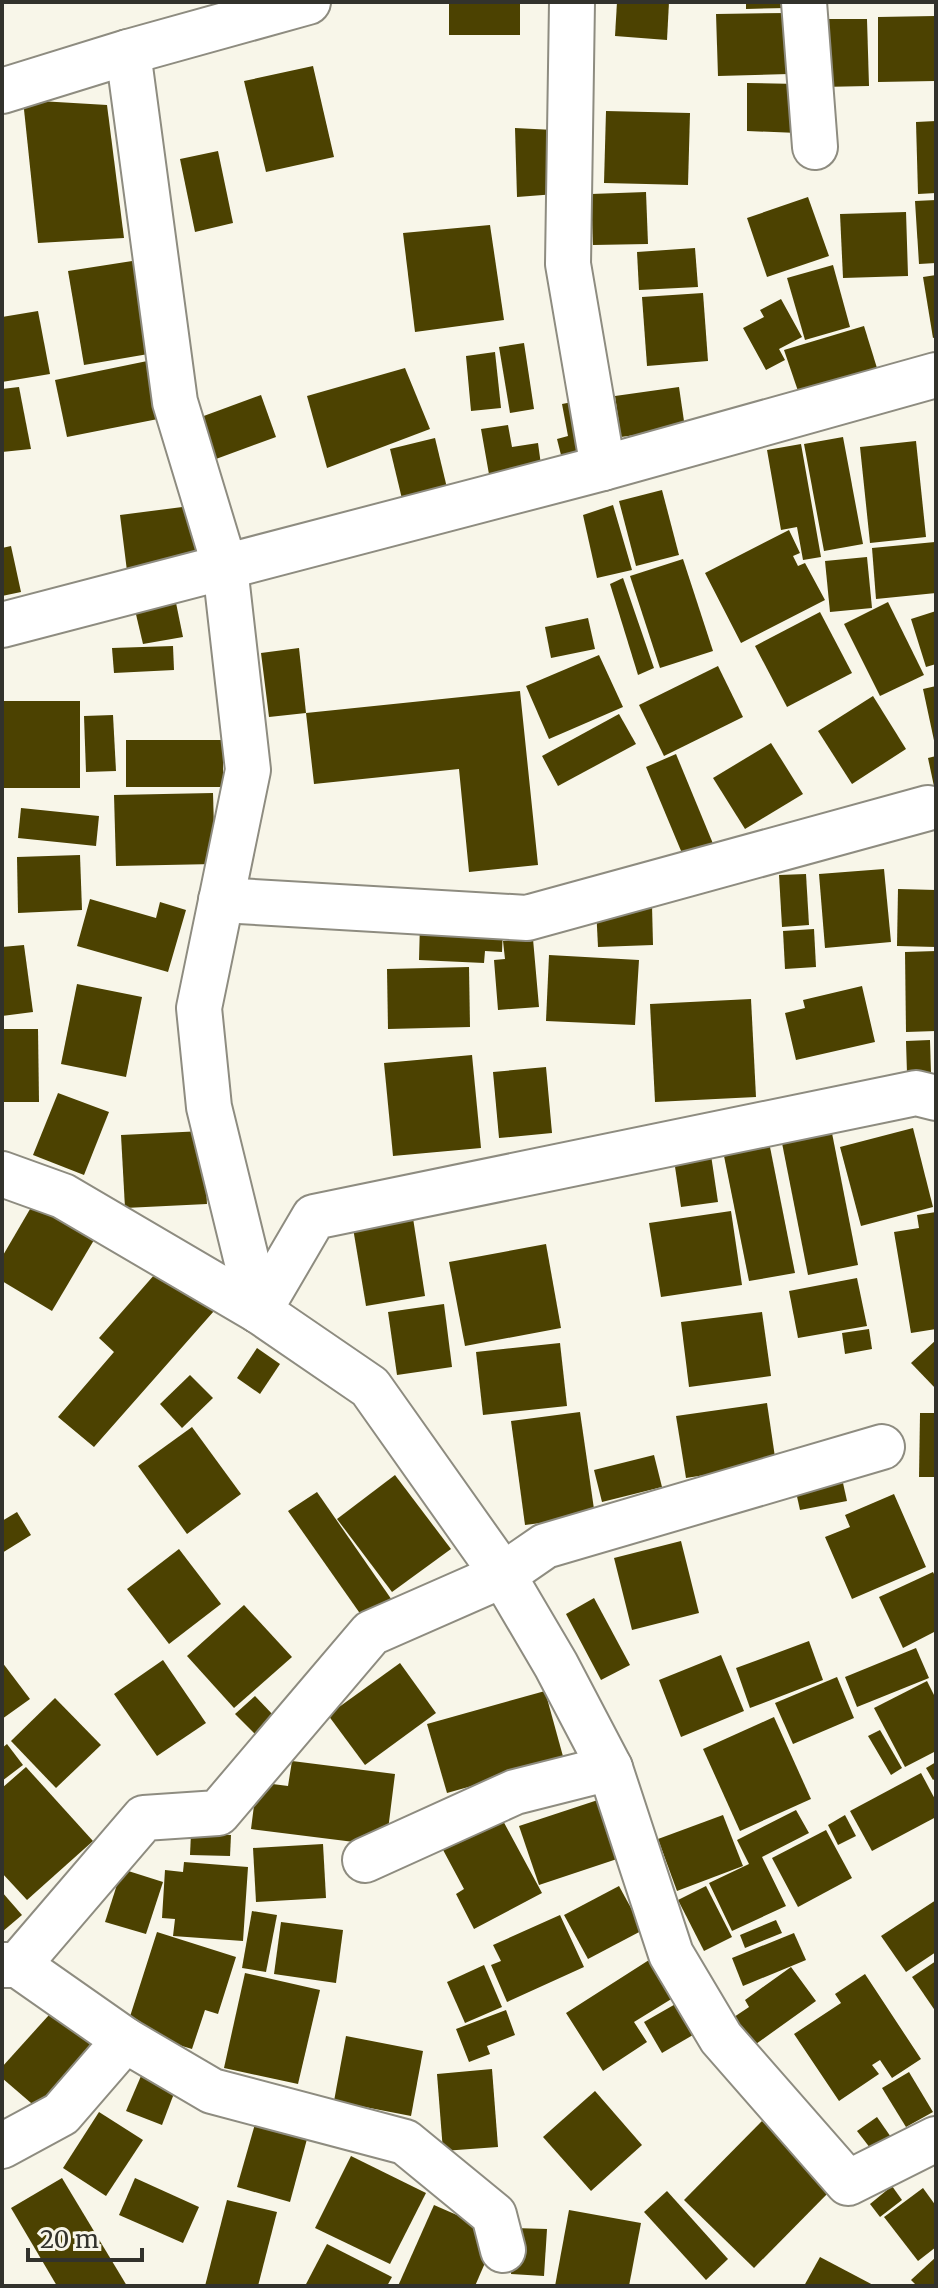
<svg xmlns="http://www.w3.org/2000/svg" width="938" height="2288" viewBox="0 0 938 2288" font-family="Merriweather,serif">
<style>
.building{fill:#4c4201}
.lines{fill:none;stroke-linecap:round;stroke-linejoin:round}
.minor-casing{stroke:#8e8c80;stroke-width:48}
.minor{stroke:#fff;stroke-width:44}
</style>
<rect width="100%" height="100%" fill="#f8f6e9"/>
<g class="building">
<rect x="449" y="2" width="71" height="33"/>
<polygon points="617,2 669,2 667,40 615,36"/>
<polygon points="746,2 786,2 786,8 746,9"/>
<polygon points="787,13 789,74 718,76 716,14"/>
<polygon points="935,16 935,81 878,82 878,17"/>
<polygon points="819,19 867,19 869,86 821,87"/>
<polygon points="313,66 334,157 266,172 244,81"/>
<polygon points="747,83 799,84 798,133 747,131"/>
<polygon points="23,100 107,105 124,238 38,243"/>
<polygon points="606,111 690,113 688,185 604,183"/>
<polygon points="936,121 936,193 918,194 916,122"/>
<polygon points="515,128 554,130 556,194 517,197"/>
<polygon points="218,151 233,223 195,232 180,159"/>
<polygon points="646,192 648,244 593,245 591,194"/>
<polygon points="808,197 829,256 767,277 747,218"/>
<polygon points="936,200 936,263 919,264 915,201"/>
<polygon points="906,212 908,276 843,278 840,214"/>
<polygon points="490,225 504,320 415,332 403,233"/>
<polygon points="695,248 698,287 639,290 637,252"/>
<polygon points="145,259 160,352 84,365 68,271"/>
<polygon points="833,265 850,327 805,340 787,278"/>
<polygon points="936,275 936,337 933,338 923,277"/>
<polygon points="703,293 708,361 647,366 642,297"/>
<polygon points="781,299 802,337 779,349 785,360 766,370 743,328 764,317 760,310"/>
<polygon points="38,311 50,374 2,382 2,317"/>
<polygon points="864,326 877,368 798,391 784,350"/>
<polygon points="524,343 534,409 510,413 499,347"/>
<polygon points="495,352 501,408 471,411 466,356"/>
<polygon points="157,359 168,417 67,437 55,380"/>
<polygon points="405,368 430,429 327,468 307,396"/>
<polygon points="19,387 31,449 2,452 2,389"/>
<polygon points="679,387 685,428 621,437 615,396"/>
<polygon points="261,395 276,437 216,459 201,417"/>
<polygon points="588,399 599,453 562,459 557,439 568,436 562,404"/>
<polygon points="508,425 512,447 538,443 542,472 490,480 481,429"/>
<polygon points="843,437 863,544 824,551 804,444"/>
<polygon points="435,438 448,492 403,503 390,449"/>
<polygon points="916,441 926,537 870,543 860,447"/>
<polygon points="801,444 821,557 803,560 797,527 781,530 767,450"/>
<polygon points="662,490 679,555 636,566 619,501"/>
<polygon points="198,505 205,561 127,571 120,515"/>
<polygon points="613,505 632,570 597,578 583,515"/>
<polygon points="789,530 800,553 793,556 798,566 805,563 825,600 741,643 705,573"/>
<polygon points="935,542 936,593 876,599 872,548"/>
<polygon points="11,546 21,592 2,596 2,548"/>
<polygon points="867,557 872,608 830,612 825,561"/>
<polygon points="683,559 713,651 660,668 630,576"/>
<polygon points="623,578 654,668 638,675 610,584"/>
<polygon points="175,598 183,637 143,644 134,606"/>
<polygon points="888,602 924,675 880,696 844,624"/>
<polygon points="936,611 936,664 926,667 911,619"/>
<polygon points="820,612 852,673 787,707 755,646"/>
<polygon points="588,618 595,649 551,658 545,627"/>
<polygon points="173,646 174,670 114,673 112,648"/>
<polygon points="299,648 306,713 269,717 261,653"/>
<polygon points="599,655 623,707 549,739 526,686"/>
<polygon points="718,666 743,717 664,756 639,705"/>
<polygon points="936,686 936,745 935,745 923,689"/>
<polygon points="520,691 538,865 469,872 459,769 314,784 306,713"/>
<polygon points="873,696 906,749 852,784 818,731"/>
<rect x="2" y="701" width="78" height="87"/>
<polygon points="619,714 636,744 558,786 542,756"/>
<polygon points="113,715 116,771 86,772 84,716"/>
<rect x="126" y="740" width="97" height="47"/>
<polygon points="771,743 803,794 745,829 713,778"/>
<polygon points="676,754 714,846 684,858 646,767"/>
<polygon points="936,756 936,791 935,791 928,758"/>
<polygon points="213,793 215,864 116,866 114,795"/>
<polygon points="21,808 99,816 96,846 18,838"/>
<polygon points="80,855 82,910 18,913 17,857"/>
<polygon points="884,869 891,942 825,948 819,874"/>
<polygon points="806,874 809,925 782,927 779,875"/>
<polygon points="898,889 936,890 936,947 897,946"/>
<polygon points="90,899 156,918 160,902 186,910 168,972 77,946"/>
<polygon points="652,905 653,945 598,947 596,907"/>
<polygon points="420,923 503,927 502,952 485,951 484,963 419,960"/>
<polygon points="814,929 816,967 785,969 783,931"/>
<polygon points="533,939 539,1007 498,1010 494,960 505,959 503,941"/>
<polygon points="24,945 33,1012 2,1016 2,947"/>
<polygon points="936,951 936,1031 906,1032 905,952"/>
<polygon points="549,955 639,960 635,1025 546,1021"/>
<polygon points="469,967 470,1027 388,1029 387,969"/>
<polygon points="77,984 142,997 126,1077 61,1064"/>
<polygon points="862,986 875,1042 796,1060 785,1013 805,1008 803,1000"/>
<polygon points="751,999 756,1097 655,1102 650,1004"/>
<polygon points="2,1029 38,1029 39,1102 2,1102"/>
<polygon points="930,1040 931,1074 907,1074 906,1041"/>
<polygon points="472,1055 481,1148 393,1156 384,1063"/>
<polygon points="546,1067 552,1133 499,1138 493,1072"/>
<polygon points="58,1093 109,1112 84,1175 33,1155"/>
<polygon points="831,1128 858,1265 808,1275 781,1138"/>
<polygon points="913,1128 933,1207 861,1226 840,1147"/>
<polygon points="203,1131 207,1204 125,1208 121,1135"/>
<polygon points="769,1142 795,1273 749,1281 723,1151"/>
<polygon points="711,1155 718,1202 681,1207 674,1160"/>
<polygon points="33,1204 94,1240 52,1311 2,1281 2,1257"/>
<polygon points="731,1211 742,1285 661,1297 649,1223"/>
<polygon points="936,1212 936,1329 911,1333 894,1232 919,1228 917,1215"/>
<polygon points="413,1218 425,1296 366,1306 353,1228"/>
<polygon points="546,1244 561,1328 465,1346 449,1262"/>
<polygon points="162,1266 214,1311 94,1447 58,1417 114,1352 99,1338"/>
<polygon points="857,1278 867,1326 798,1338 789,1291"/>
<polygon points="444,1304 452,1367 397,1375 388,1312"/>
<polygon points="762,1312 771,1376 689,1387 681,1322"/>
<polygon points="869,1329 872,1349 845,1354 842,1333"/>
<polygon points="936,1340 936,1389 911,1363"/>
<polygon points="560,1343 567,1406 483,1415 476,1352"/>
<polygon points="257,1348 280,1364 260,1394 237,1378"/>
<polygon points="190,1375 213,1398 182,1428 160,1404"/>
<polygon points="767,1403 776,1464 686,1478 676,1416"/>
<polygon points="580,1412 595,1516 525,1525 511,1421"/>
<polygon points="920,1413 936,1413 936,1477 919,1477"/>
<polygon points="192,1427 241,1494 187,1534 138,1466"/>
<polygon points="654,1455 662,1487 602,1502 594,1470"/>
<polygon points="395,1475 451,1549 392,1592 337,1519"/>
<polygon points="843,1483 847,1501 800,1510 796,1492"/>
<polygon points="317,1492 394,1603 366,1622 288,1511"/>
<polygon points="894,1494 926,1567 852,1599 825,1537 850,1527 845,1515"/>
<polygon points="17,1512 31,1535 2,1553 2,1521"/>
<polygon points="681,1541 699,1613 632,1630 614,1558"/>
<polygon points="179,1549 221,1604 169,1644 127,1589"/>
<polygon points="933,1572 936,1578 936,1631 903,1648 879,1597"/>
<polygon points="594,1598 630,1665 601,1680 566,1614"/>
<polygon points="244,1605 292,1657 234,1708 187,1656"/>
<polygon points="809,1641 823,1680 750,1708 736,1668"/>
<polygon points="916,1648 929,1678 857,1707 845,1677"/>
<polygon points="721,1655 744,1711 681,1737 659,1680"/>
<polygon points="163,1660 206,1723 157,1756 114,1694"/>
<polygon points="2,1662 30,1699 2,1719"/>
<polygon points="400,1663 436,1713 365,1765 328,1715"/>
<polygon points="837,1677 854,1718 793,1744 775,1703"/>
<polygon points="927,1681 936,1699 936,1751 905,1767 874,1708"/>
<polygon points="545,1691 564,1760 447,1793 427,1724"/>
<polygon points="255,1696 275,1717 256,1735 235,1714"/>
<polygon points="55,1698 101,1745 56,1788 11,1741"/>
<polygon points="774,1717 811,1799 740,1831 703,1749"/>
<polygon points="880,1730 902,1768 891,1775 868,1736"/>
<polygon points="7,1744 23,1765 2,1781 2,1748"/>
<polygon points="292,1761 395,1774 386,1846 251,1829 257,1782 288,1786"/>
<polygon points="936,1762 936,1778 933,1780 926,1768"/>
<polygon points="26,1767 93,1841 27,1900 2,1873 2,1788"/>
<polygon points="921,1773 936,1801 936,1817 872,1851 850,1811"/>
<polygon points="610,1796 629,1855 539,1885 519,1826"/>
<polygon points="796,1810 809,1833 762,1857 786,1906 732,1931 709,1883 749,1864 737,1840"/>
<polygon points="723,1815 743,1866 677,1891 658,1839"/>
<polygon points="845,1815 856,1836 838,1845 828,1825"/>
<polygon points="501,1817 542,1893 474,1929 456,1894 464,1889 442,1848"/>
<polygon points="826,1830 852,1878 798,1907 772,1858"/>
<polygon points="191,1833 231,1835 230,1856 190,1855"/>
<polygon points="323,1844 326,1898 256,1902 253,1848"/>
<polygon points="184,1862 248,1867 243,1941 173,1936 175,1919 162,1918 165,1870 183,1872"/>
<polygon points="122,1869 163,1882 146,1934 105,1922"/>
<polygon points="619,1886 643,1930 588,1959 564,1915"/>
<polygon points="706,1886 732,1937 704,1951 678,1900"/>
<polygon points="2,1892 22,1915 2,1932"/>
<polygon points="936,1900 936,1952 906,1972 881,1936"/>
<polygon points="252,1911 277,1915 266,1972 242,1968"/>
<polygon points="560,1915 584,1967 507,2002 491,1965 501,1961 493,1945"/>
<polygon points="776,1920 782,1933 745,1948 740,1935"/>
<polygon points="281,1922 343,1930 336,1983 274,1974"/>
<polygon points="157,1932 236,1957 218,2014 205,2010 192,2049 126,2029"/>
<polygon points="794,1933 806,1960 743,1986 732,1958"/>
<polygon points="649,1960 673,1998 634,2022 647,2042 603,2071 566,2013"/>
<polygon points="936,1961 936,2012 912,1977"/>
<polygon points="484,1965 502,2007 465,2023 447,1982"/>
<polygon points="791,1967 816,2001 749,2049 728,2021 749,2007 745,2000"/>
<polygon points="245,1973 320,1990 298,2084 224,2068"/>
<polygon points="865,1974 921,2059 892,2078 880,2060 872,2065 879,2074 839,2101 794,2034 841,2003 835,1994"/>
<polygon points="686,1998 705,2028 662,2053 644,2022"/>
<polygon points="58,2005 98,2040 38,2109 2,2078 2,2067"/>
<polygon points="506,2010 515,2035 487,2046 490,2054 469,2062 456,2029"/>
<polygon points="346,2036 423,2051 411,2116 334,2101"/>
<polygon points="144,2069 178,2083 162,2125 126,2111"/>
<polygon points="492,2069 498,2147 443,2151 437,2074"/>
<polygon points="909,2072 933,2112 906,2127 882,2088"/>
<polygon points="595,2091 642,2145 591,2191 543,2137"/>
<polygon points="99,2112 143,2140 106,2196 63,2168"/>
<polygon points="877,2117 893,2140 874,2153 857,2131"/>
<polygon points="762,2121 832,2189 754,2268 684,2200"/>
<polygon points="255,2124 310,2128 290,2202 237,2187"/>
<polygon points="351,2156 426,2193 390,2264 315,2228"/>
<polygon points="62,2178 127,2286 57,2286 11,2208"/>
<polygon points="135,2178 199,2207 183,2243 119,2215"/>
<polygon points="892,2186 902,2200 880,2217 870,2204"/>
<polygon points="923,2188 936,2206 936,2247 918,2261 884,2217"/>
<polygon points="667,2191 728,2259 706,2280 644,2212"/>
<polygon points="227,2200 277,2212 258,2286 205,2286"/>
<polygon points="434,2205 498,2233 475,2286 398,2286"/>
<polygon points="569,2210 641,2223 629,2286 555,2286"/>
<polygon points="514,2228 547,2229 544,2276 511,2274"/>
<polygon points="327,2244 392,2277 387,2286 305,2286"/>
<polygon points="820,2257 875,2286 804,2286"/>
<polygon points="936,2257 936,2286 917,2286 911,2280"/>
</g>
<g class="lines">
<defs>
<g id="minor">
<polyline points="572,2 568,264 603,468"/>
<polyline points="804,2 815,147"/>
<polyline points="128,52 175,402 225,567 248,770 199,1008 209,1107 259,1311"/>
<polyline points="2,91 128,52 308,2"/>
<polyline points="2,625 603,468 936,375"/>
<polyline points="221,900 527,918 928,808"/>
<polyline points="2,1174 63,1196 259,1311 370,1387 503,1575 556,1665 610,1768 671,1954 721,2038 848,2183 936,2139"/>
<polyline points="259,1311 314,1217 916,1093 936,1098"/>
<polyline points="365,1860 515,1792 610,1768"/>
<polyline points="2,1965 18,1965 144,1818 218,1813 371,1633 503,1575 545,1546 882,1447"/>
<polyline points="125,2040 212,2091 405,2142 494,2215 503,2250"/>
<polyline points="2,2146 61,2114 125,2040 18,1965"/>
</g>
</defs>
<use href="#minor" class="minor-casing"/>
<use href="#minor" class="minor"/>
</g>
<rect width="938" height="2288" fill="none" stroke="#32322c" stroke-width="8"/>
<path d="M28 2248v12h114v-12" fill="none" stroke="#32322c" stroke-width="4"/>
<text x="40" y="2248" font-size="24" fill="#32322c" stroke="#f8f6e9" stroke-width="6" paint-order="stroke">20 m</text>
</svg>
